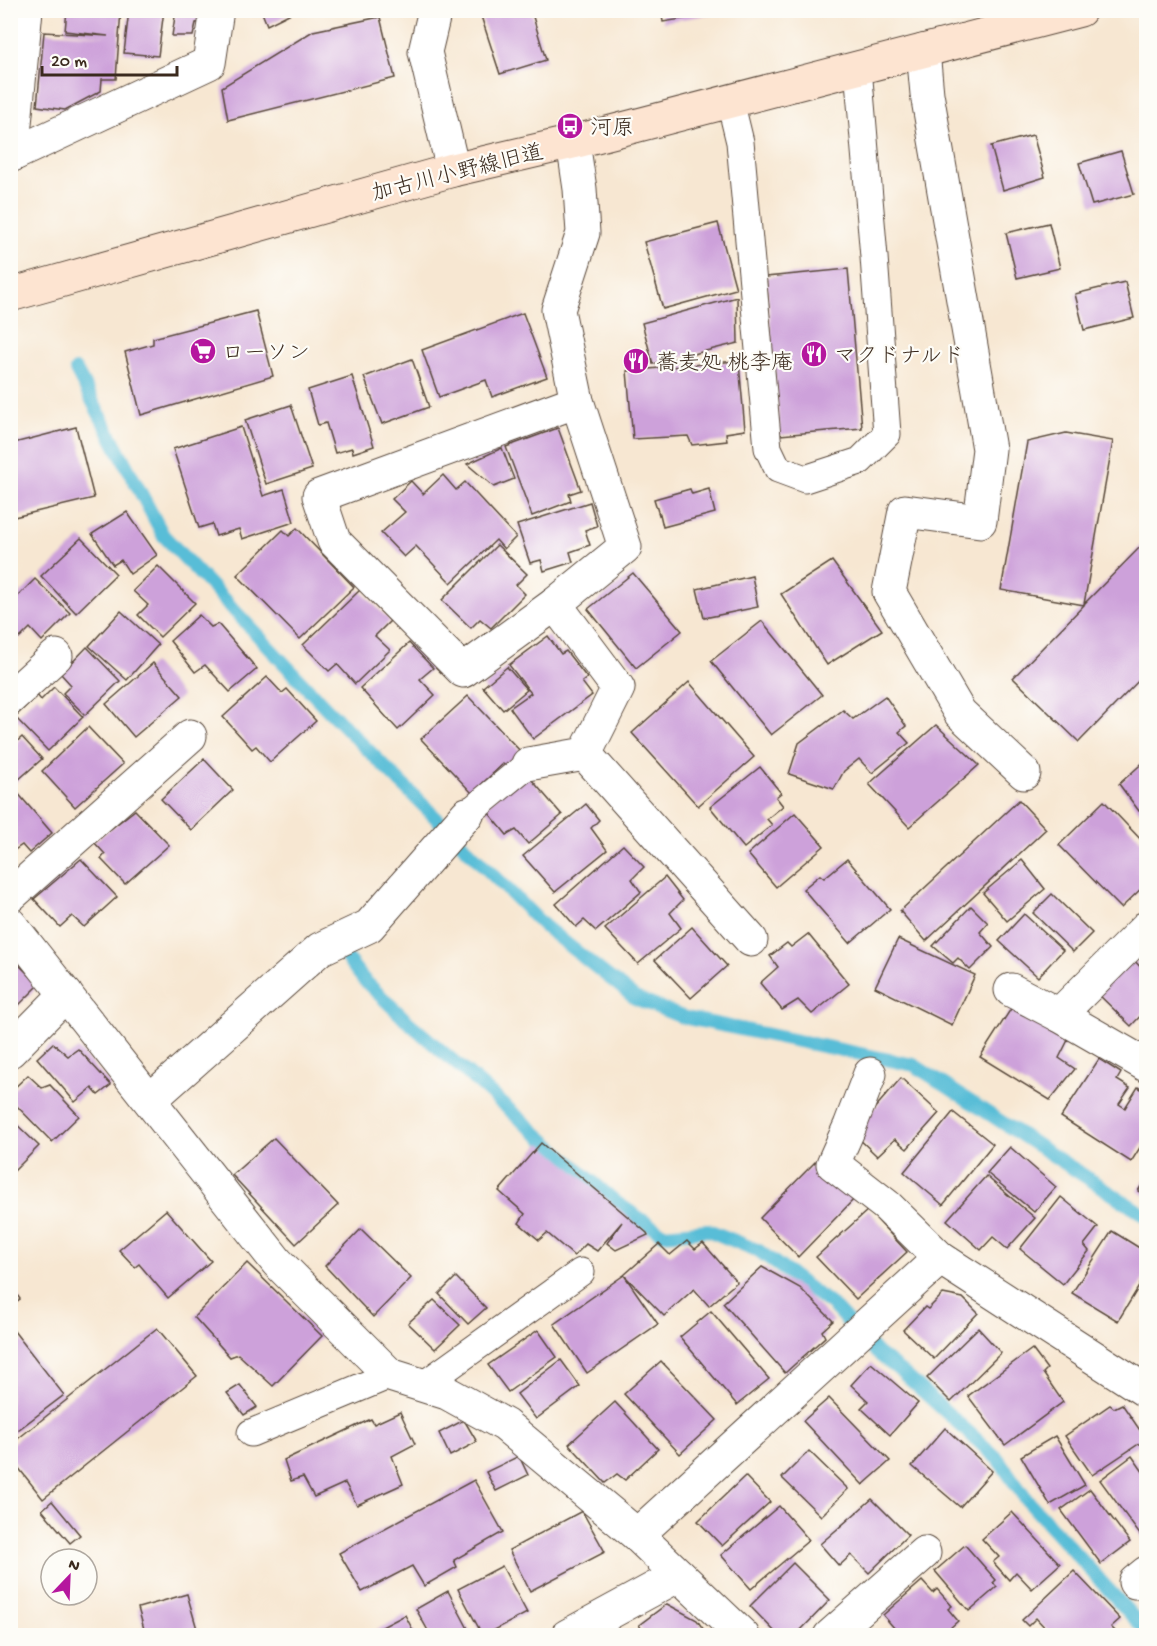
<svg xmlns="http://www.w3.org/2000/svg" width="1157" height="1646" viewBox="0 0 1157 1646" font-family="'Gochi Hand','Klee One',sans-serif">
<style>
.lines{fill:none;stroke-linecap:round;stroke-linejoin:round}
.stream{stroke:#59bdd7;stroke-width:14}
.building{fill:#cda1da}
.lane-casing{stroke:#574639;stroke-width:29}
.street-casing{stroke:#574639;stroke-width:35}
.secondary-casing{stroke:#574639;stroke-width:35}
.lane{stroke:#fff;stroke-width:27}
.street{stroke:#fff;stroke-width:33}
.secondary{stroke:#fde4d1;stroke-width:33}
.labels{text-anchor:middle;stroke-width:4.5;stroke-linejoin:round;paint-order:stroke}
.poi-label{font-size:22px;fill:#3b2a1e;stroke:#fdfcf7;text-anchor:start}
.street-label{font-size:22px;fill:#3b2a1e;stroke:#fdfcf7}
</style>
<rect width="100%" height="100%" fill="#fdfcf7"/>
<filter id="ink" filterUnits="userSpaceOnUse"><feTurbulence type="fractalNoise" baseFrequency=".0167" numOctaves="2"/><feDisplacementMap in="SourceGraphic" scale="12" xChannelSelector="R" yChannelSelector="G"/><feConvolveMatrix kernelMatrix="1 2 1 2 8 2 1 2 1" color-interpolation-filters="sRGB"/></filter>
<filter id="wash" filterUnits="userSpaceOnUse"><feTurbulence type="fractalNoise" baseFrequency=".008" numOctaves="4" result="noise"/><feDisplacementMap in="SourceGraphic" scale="24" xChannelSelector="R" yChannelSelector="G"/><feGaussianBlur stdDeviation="1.35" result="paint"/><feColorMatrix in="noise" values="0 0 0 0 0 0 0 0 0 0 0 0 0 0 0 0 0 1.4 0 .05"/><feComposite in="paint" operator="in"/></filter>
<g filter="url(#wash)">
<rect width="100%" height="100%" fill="#f7e7d2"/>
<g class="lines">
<g class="stream">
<polyline points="76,370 163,535 328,710 544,926 635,998 682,1017 914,1065 1146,1216"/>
<polyline points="345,956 364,980 407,1021 617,1203 663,1234 708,1230 759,1251 833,1306 877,1353 903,1373 998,1459 1026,1499 1146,1631"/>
</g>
</g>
<g id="blocks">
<g class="building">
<polygon points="67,10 121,10 116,79 102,79 101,91 65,110 37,106 44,32 108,36 65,31"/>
<polygon points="129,10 164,10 158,56 124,53"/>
<polygon points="176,10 204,10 202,22 196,23 193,36 172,36"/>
<polygon points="261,10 297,10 267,25"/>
<polygon points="479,10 531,10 546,60 500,74"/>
<polygon points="661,10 725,10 725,12 663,22"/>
<polygon points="380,17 395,78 228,120 222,87 313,31"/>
<polygon points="1033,135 1045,177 1003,190 991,146"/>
<polygon points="1121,151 1134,194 1092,205 1079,163"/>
<polygon points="718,223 736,289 663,309 644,242"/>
<polygon points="1049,223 1060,268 1017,278 1006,233"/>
<polygon points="848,269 862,428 780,435 766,277"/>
<polygon points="1125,282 1134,318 1084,330 1075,294"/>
<polygon points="737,297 738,343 653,364 642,323"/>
<polygon points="256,311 273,376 141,415 125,352 153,344 153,338"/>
<polygon points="523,313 547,377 492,397 486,380 439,397 422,350"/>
<polygon points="412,359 429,407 382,424 364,377"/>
<polygon points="736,361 739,363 745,430 726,433 727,441 692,445 688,436 633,439 627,371"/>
<polygon points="352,376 374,446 353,453 352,448 335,453 326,423 318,425 308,390"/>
<polygon points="291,405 312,469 266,484 245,420"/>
<polygon points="76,427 94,498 10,518 10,444"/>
<polygon points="241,427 263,496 284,489 294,522 242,539 239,529 216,536 212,524 199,528 173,449"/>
<polygon points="558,428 581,490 569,494 571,501 532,516 506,447"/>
<polygon points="1066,433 1113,441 1084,604 1146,541 1146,673 1079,742 1013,678 1084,605 1001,590 1027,442"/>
<polygon points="502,448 514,479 494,487 467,464"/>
<polygon points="443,475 456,490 465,482 516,537 504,549 496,540 451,583 416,546 404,557 381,533 405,512 392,499 411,481 423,494"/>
<polygon points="690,489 692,494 709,489 715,513 663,527 660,514 659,515 654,499"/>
<polygon points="590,502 597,526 585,530 590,545 570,552 573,562 544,571 541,560 530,563 517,525"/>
<polygon points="127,512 157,555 130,574 121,560 113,565 92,534"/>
<polygon points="297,528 354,587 300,639 237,575 283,530 289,536"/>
<polygon points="81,538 116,574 76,613 41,576"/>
<polygon points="497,545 527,574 516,585 525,594 491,628 480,619 471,628 442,600"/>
<polygon points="832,561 882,630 827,665 781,594"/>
<polygon points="158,566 195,603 160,637 138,615 148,605 133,591"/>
<polygon points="633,573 682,631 636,668 588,609"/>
<polygon points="752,576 758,607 704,618 697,589"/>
<polygon points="35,579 70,613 42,641 30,628 20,638 10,628 10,604"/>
<polygon points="360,590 390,621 375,636 390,650 355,684 337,664 329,671 303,645"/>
<polygon points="121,611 158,645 127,680 89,646"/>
<polygon points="199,615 211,627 218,624 257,669 230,692 205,665 195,672 170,641"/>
<polygon points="762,621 822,695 771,735 711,661"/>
<polygon points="548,636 561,654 566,651 587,678 582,682 592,695 533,739 510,708 531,693 509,665"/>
<polygon points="409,643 433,668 420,679 435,695 398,730 360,688"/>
<polygon points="87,647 120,681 85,715 63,693 71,685 61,674"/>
<polygon points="153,663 182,696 134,737 106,704"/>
<polygon points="507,667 527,690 503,710 483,687"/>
<polygon points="267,677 282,693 287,689 316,721 270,762 256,746 252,749 223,717"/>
<polygon points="689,682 754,757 698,806 632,733"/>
<polygon points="54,687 83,717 48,751 15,717 37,695 41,700"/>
<polygon points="468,696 523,754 507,768 503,764 472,793 421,739"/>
<polygon points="885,696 906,726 899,732 909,743 872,773 859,759 844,771 834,789 789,774 799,743 843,710 853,719"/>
<polygon points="936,725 979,765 909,827 869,784"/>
<polygon points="88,727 123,764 75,807 42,771"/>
<polygon points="22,737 42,759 10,787 10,744 12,746"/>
<polygon points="204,759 233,790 191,830 161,799"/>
<polygon points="1146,760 1146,808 1139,811 1119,784"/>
<polygon points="760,767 781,793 776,797 783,806 767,819 772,825 744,848 710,807"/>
<polygon points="525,772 562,815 528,844 516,830 507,835 484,807"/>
<polygon points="16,791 52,833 29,853 22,845 10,853 10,796"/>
<polygon points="1019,800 1046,829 926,941 900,911"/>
<polygon points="1104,801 1146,845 1146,884 1121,908 1059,845"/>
<polygon points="586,804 599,820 591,828 607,850 555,892 523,856"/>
<polygon points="135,810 169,845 125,884 101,859 105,854 94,842"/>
<polygon points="795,813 824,846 776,887 748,854"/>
<polygon points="623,845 644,867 632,879 641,892 596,931 584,920 576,927 556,904"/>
<polygon points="81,859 117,897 84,927 72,916 60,927 34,899"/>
<polygon points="847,859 890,909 850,943 803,889 820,875 824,878"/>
<polygon points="1022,860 1045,889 1007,921 983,893"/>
<polygon points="665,877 683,900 670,913 681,928 638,964 605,929"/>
<polygon points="1052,894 1092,933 1073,952 1033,913"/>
<polygon points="971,906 988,923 980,932 993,947 970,970 958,958 953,963 933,946"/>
<polygon points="1024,914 1063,950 1038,977 999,941"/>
<polygon points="692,927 727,966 691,998 655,960"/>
<polygon points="808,934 849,984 812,1014 798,1000 782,1010 760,983 778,967 770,956 787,943 791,947"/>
<polygon points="898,939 975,975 952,1025 875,987"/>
<polygon points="10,956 39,985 15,1009 10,1003"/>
<polygon points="1131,957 1146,973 1146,1010 1131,1026 1096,992"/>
<polygon points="1014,1004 1069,1038 1059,1058 1075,1069 1050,1100 980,1057"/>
<polygon points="53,1043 68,1056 78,1049 111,1085 98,1095 92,1088 75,1102 37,1058"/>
<polygon points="1099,1059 1121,1073 1117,1080 1130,1088 1119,1104 1125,1108 1138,1087 1146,1092 1146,1138 1131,1162 1061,1117"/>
<polygon points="28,1075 42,1088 50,1085 79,1116 52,1142 10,1099 10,1092"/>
<polygon points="901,1078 939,1113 907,1149 895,1139 877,1156 853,1133"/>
<polygon points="953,1112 993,1144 943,1205 904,1172"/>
<polygon points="10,1118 39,1146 10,1175"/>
<polygon points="274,1138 338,1205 296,1244 232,1175"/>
<polygon points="541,1143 647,1233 648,1235 616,1250 607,1243 622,1222 597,1251 586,1244 574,1256 547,1233 539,1240 519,1223 525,1214 499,1191"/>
<polygon points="1010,1147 1056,1187 1034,1212 987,1173"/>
<polygon points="816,1161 855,1198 798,1257 760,1218"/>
<polygon points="986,1176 1035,1218 1007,1249 993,1237 981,1250 947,1220"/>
<polygon points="1146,1178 1146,1196 1138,1191"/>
<polygon points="1061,1197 1098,1227 1084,1245 1089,1251 1063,1284 1020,1249"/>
<polygon points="166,1210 211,1261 168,1298 139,1264 135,1267 119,1250"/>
<polygon points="868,1210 907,1252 856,1299 816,1257"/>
<polygon points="361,1229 411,1278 373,1317 325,1266"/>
<polygon points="1112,1231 1146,1252 1146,1275 1118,1321 1072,1293"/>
<polygon points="687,1241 695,1249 703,1243 737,1282 709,1306 694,1289 664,1316 624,1275 658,1324 587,1373 554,1324 624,1275 659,1244 670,1255"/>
<polygon points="247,1263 322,1336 273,1386 238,1354 230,1357 194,1317"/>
<polygon points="762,1267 800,1288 833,1321 822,1331 825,1337 785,1373 723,1303"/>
<polygon points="456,1277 486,1308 468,1324 439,1294"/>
<polygon points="10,1285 20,1299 10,1306"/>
<polygon points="943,1294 963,1298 978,1313 934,1359 903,1330 925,1307 928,1309"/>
<polygon points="434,1300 460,1325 435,1349 408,1323"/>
<polygon points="711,1311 769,1379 737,1405 680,1337"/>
<polygon points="10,1326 64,1395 10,1436"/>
<polygon points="157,1328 197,1376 43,1499 10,1457 10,1445"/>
<polygon points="978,1328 1001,1353 951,1402 927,1378"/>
<polygon points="538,1330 557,1357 508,1392 488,1365"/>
<polygon points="1032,1349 1047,1369 1043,1373 1063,1402 1005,1445 968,1396"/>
<polygon points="561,1360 580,1386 536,1419 517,1394"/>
<polygon points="661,1361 717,1420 680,1454 624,1394"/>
<polygon points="871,1363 918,1403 890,1435 861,1408 868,1401 851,1385"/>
<polygon points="240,1385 257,1407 244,1415 227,1393"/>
<polygon points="829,1398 890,1461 863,1485 803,1421"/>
<polygon points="615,1402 658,1449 625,1480 617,1474 605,1483 569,1444"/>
<polygon points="1122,1404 1146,1439 1092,1475 1065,1436 1110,1405 1114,1408"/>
<polygon points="400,1412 415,1444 392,1456 403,1484 357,1505 345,1483 314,1497 303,1477 291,1481 284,1460 371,1419 374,1424"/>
<polygon points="464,1420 477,1442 450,1456 439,1433"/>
<polygon points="945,1428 992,1471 960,1507 912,1466"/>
<polygon points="1055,1436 1085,1485 1050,1505 1021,1456"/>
<polygon points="809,1451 848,1489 821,1516 782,1478"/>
<polygon points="519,1456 528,1475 496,1491 486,1472"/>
<polygon points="1132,1456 1146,1476 1146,1543 1100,1480"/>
<polygon points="745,1476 770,1502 722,1546 698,1521"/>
<polygon points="474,1480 503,1532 454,1560 457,1567 424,1586 412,1566 362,1592 339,1553"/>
<polygon points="1090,1489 1130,1542 1101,1564 1061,1510"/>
<polygon points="872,1499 908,1535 869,1573 851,1555 839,1566 820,1544"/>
<polygon points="52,1501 80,1535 70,1543 42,1510"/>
<polygon points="779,1506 809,1540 751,1589 721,1555"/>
<polygon points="582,1511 605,1552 530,1591 509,1550"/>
<polygon points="1012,1512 1060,1564 1032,1589 1016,1572 1009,1580 993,1562 999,1557 982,1539"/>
<polygon points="965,1545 996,1580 993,1583 997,1587 969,1611 935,1571"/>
<polygon points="793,1563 830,1600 795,1636 779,1636 750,1606"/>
<polygon points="502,1566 527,1613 483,1636 458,1589"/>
<polygon points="1074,1571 1120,1619 1111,1627 1116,1632 1112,1636 1045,1636 1049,1632 1036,1618 1028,1626 1022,1620"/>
<polygon points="922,1581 933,1593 937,1589 952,1606 948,1609 958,1621 941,1636 909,1636 906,1632 901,1636 883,1615"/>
<polygon points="448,1591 472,1636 431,1636 416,1609"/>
<polygon points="187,1594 199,1636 146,1636 138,1608"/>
<polygon points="667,1604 697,1620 708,1636 644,1636 645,1634 639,1625"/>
<polygon points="405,1615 416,1636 365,1636"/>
</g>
</g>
</g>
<g filter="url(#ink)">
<use href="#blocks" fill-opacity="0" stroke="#574639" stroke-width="1.5"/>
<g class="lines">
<defs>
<g id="lane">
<polyline points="730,101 740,142 768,448 778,469 805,479 860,461 887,434 874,257 858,68"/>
<polyline points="467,814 528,764"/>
<polyline points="422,1386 581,1272"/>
<polyline points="251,1433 390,1375"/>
</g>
<g id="street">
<polyline points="435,10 425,52 453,170"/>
<polyline points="923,51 927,94 989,449 980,521 905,511 889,592 960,713 1024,773"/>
<polyline points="12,155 26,10"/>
<polyline points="10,156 209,63 217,10"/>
<polyline points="555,604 463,671 334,541 319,496 577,401"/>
<polyline points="10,698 56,656"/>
<polyline points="585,754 751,940"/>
<polyline points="528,764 585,754 618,688 555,604 625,547 577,401 558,310 583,233 580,189 573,142"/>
<polyline points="10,896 190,736"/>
<polyline points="10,924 277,1262 390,1375 447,1393 505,1425 637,1535 743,1636"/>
<polyline points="1011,990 1059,1015 1146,1065"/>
<polyline points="1059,1015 1146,928"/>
<polyline points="10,1051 66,994"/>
<polyline points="870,1074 850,1126 833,1164 887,1206 940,1258 1146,1391"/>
<polyline points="150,1100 320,949 369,926 467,814"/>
<polyline points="637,1535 940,1258"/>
<polyline points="1135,1582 1146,1573"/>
<polyline points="567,1636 679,1575"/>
<polyline points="830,1636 924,1553"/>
</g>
<polyline id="secondary" points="10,295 453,170 573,142 1080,10"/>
</defs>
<use href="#lane" class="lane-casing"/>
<use href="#street" class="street-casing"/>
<use href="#secondary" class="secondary-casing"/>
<use href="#lane" class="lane"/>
<use href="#street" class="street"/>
<use href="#secondary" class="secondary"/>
</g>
</g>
<defs>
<symbol id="bus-disc" viewBox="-11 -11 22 22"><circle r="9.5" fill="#b5179e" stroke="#fdfcf7"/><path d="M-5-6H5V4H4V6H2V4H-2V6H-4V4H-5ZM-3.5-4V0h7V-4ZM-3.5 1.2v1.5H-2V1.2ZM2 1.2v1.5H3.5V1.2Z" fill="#fff"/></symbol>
<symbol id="supermarket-disc" viewBox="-11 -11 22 22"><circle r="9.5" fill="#b5179e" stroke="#fdfcf7"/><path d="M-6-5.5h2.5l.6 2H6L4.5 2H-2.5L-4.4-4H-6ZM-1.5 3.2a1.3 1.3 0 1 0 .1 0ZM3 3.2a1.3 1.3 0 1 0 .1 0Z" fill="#fff"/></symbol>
<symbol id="restaurant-disc" viewBox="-11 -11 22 22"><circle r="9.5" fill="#b5179e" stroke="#fdfcf7"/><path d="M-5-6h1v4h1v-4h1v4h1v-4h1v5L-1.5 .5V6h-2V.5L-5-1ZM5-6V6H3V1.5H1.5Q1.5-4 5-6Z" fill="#fff"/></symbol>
</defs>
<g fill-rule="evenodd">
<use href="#bus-disc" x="555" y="111" width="30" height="30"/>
<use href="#supermarket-disc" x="188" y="336" width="30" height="30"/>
<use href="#restaurant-disc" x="799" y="339" width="30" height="30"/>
<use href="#restaurant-disc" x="621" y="346" width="30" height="30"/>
</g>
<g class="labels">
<g class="poi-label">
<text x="590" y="134">河原</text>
<text x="222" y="359">ローソン</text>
<text x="834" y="362">マクドナルド</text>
<text x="656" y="369">蕎麦処 桃李庵</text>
</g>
<g class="street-label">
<text transform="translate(457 171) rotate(-14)" y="8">加古川小野線旧道</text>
</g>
</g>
<rect width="1157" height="1646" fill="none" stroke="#fdfcf7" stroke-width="36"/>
<g transform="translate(69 1577) rotate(23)"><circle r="28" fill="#fdfcf7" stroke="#afa8a0" stroke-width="1.5"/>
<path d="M0-4.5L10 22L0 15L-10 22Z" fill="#b5179e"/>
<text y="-9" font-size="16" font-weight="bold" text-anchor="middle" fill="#3b2a1e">N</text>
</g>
<path d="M42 66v9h135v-9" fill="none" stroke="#3b2a1e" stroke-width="3"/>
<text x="51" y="66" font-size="18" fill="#3b2a1e" stroke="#fdfcf7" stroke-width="4.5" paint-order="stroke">20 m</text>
</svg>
